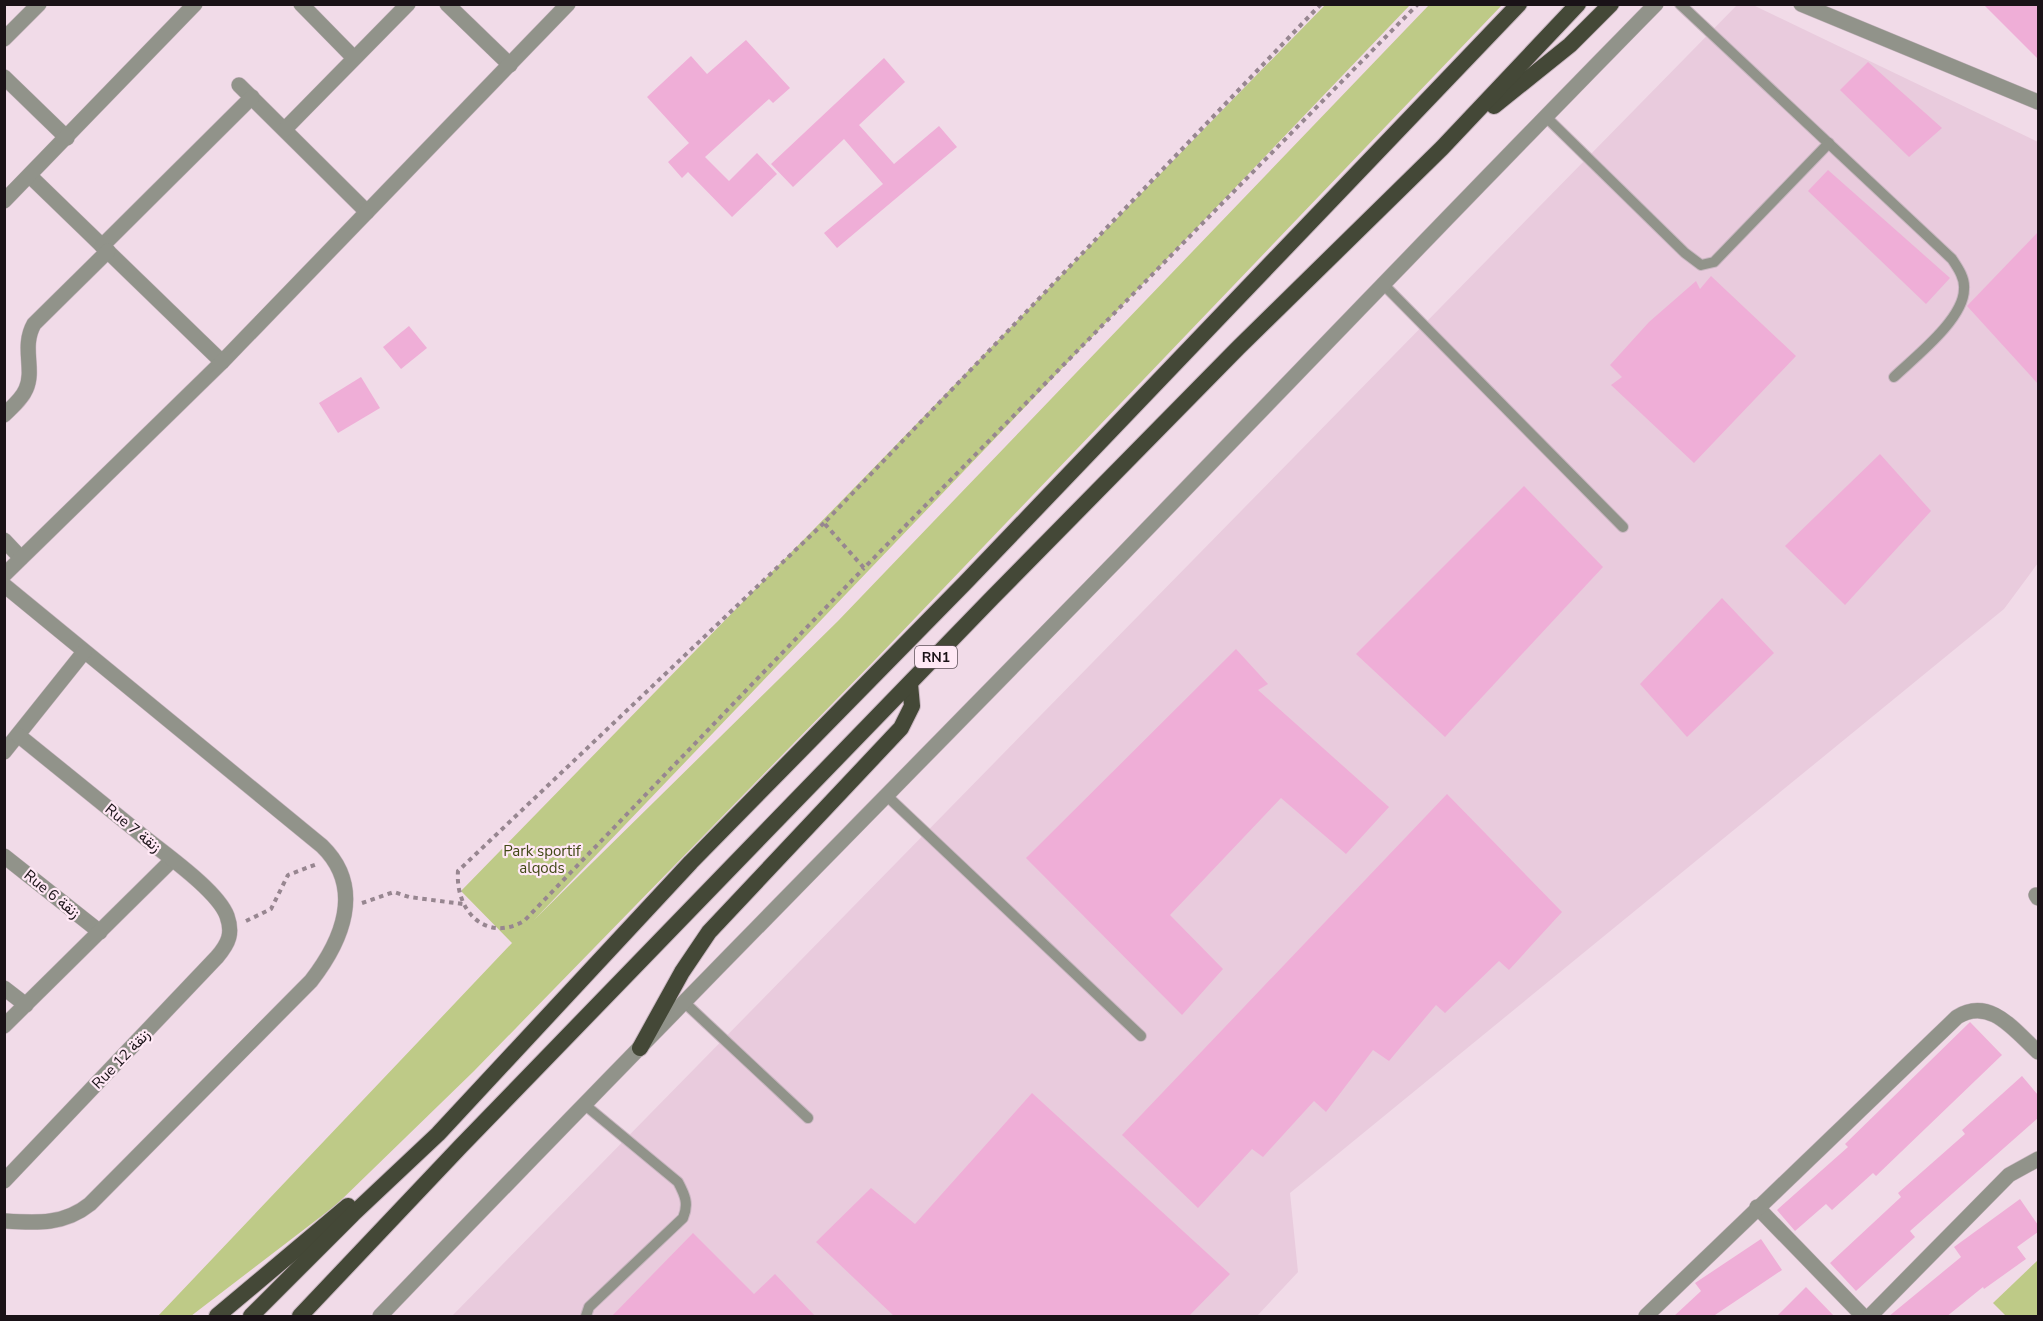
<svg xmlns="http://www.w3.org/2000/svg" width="2043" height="1321" viewBox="0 0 2043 1321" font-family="'Nunito Sans',Vazirmatn,sans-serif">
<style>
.built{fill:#e9cbdd}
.green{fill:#beca87}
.building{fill:#efaed7}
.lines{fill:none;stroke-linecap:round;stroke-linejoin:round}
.service-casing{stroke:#cab7c2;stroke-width:12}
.minor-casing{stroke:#cab7c2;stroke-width:16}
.trunk-casing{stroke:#cab7c2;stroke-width:18}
.path{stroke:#978690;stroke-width:4;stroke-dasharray:4.5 4.5;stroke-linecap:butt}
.service{stroke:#91938a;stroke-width:10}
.minor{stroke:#91938a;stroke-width:15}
.trunk{stroke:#444837;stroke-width:16}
.labels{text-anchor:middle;stroke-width:4.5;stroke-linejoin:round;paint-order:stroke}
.shield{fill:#ffe8f5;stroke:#5f525a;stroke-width:1.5}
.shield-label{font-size:14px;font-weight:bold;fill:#1a1217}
.street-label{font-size:15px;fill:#1a1217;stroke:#ffe8f5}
.park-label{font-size:15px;fill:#424916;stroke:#ffe8f5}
</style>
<rect width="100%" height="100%" fill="#f1dbe8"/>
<polygon class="built" points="1737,5 1753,5 2038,142 2038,563 2004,609 1290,1193 1298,1272 1257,1316 452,1316"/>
<g class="green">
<polygon points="1325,5 1410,5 534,920 838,621 1429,5 1502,5 874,661 474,1071 336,1205 191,1316 158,1316 512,943 461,891"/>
<polygon points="2038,1260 2038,1316 2006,1316 1993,1303"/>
</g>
<g class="building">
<polygon points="1983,4 2038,4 2038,59"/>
<polygon points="746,40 790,88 773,103 769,99 705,157 729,181 757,153 777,174 732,217 688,172 682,178 668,162 689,143 647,97 691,56 707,74"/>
<polygon points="884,58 905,82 859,125 894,164 939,126 957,147 837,248 824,233 883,184 844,139 793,187 771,164"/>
<polygon points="1868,62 1942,128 1909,157 1840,90"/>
<polygon points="1828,170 1950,278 1926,304 1808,191"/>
<polygon points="2038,232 2038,384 1967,306"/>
<polygon points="1711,276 1796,356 1694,463 1611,385 1622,377 1610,365 1649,322 1696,281 1700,289"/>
<polygon points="409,326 427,348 401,369 383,347"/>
<polygon points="361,377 380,408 338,433 319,403"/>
<polygon points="1880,454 1931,511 1845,605 1785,546"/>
<polygon points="1524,486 1603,567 1445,737 1356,654"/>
<polygon points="1722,598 1774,653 1687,737 1640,684"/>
<polygon points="1236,649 1268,684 1258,690 1389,807 1346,854 1281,798 1170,915 1223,969 1182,1015 1026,858"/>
<polygon points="1447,794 1562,912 1509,970 1499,961 1445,1013 1436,1005 1389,1061 1373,1050 1326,1112 1314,1101 1263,1157 1252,1149 1198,1208 1122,1135"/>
<polygon points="1970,1022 2002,1055 1876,1176 1873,1173 1832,1210 1826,1204 1795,1231 1777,1210 1848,1147 1845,1144"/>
<polygon points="2022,1076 2038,1095 2038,1118 1910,1231 1915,1237 1856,1291 1830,1263 1901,1197 1898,1193 1965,1134 1962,1130"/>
<polygon points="1032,1093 1230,1274 1188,1317 895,1317 816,1242 871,1188 915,1224"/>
<polygon points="2020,1199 2038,1225 2038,1232 2017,1247 2026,1259 1984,1289 1983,1287 1946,1317 1888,1317 1961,1257 1954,1247"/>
<polygon points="693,1233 754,1294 775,1274 816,1317 611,1317"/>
<polygon points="1761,1239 1782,1270 1712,1317 1673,1317 1701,1291 1695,1283"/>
<polygon points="1806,1287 1835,1317 1776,1317"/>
</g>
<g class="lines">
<defs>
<g id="service">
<path d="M1680,4L1952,259C1958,268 1965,278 1964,289C1964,319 1915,357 1894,377"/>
<polyline points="1545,116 1685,253 1701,265 1714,262 1829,143"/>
<polyline points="1382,283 1623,527"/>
<polyline points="886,795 1141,1036"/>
<polyline points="685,1003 808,1118"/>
<path d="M585,1105L678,1182C685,1195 689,1204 683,1218L589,1307L586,1316"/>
</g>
<g id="minor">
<polyline points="301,4 354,58"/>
<polyline points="447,4 510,65"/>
<polyline points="1801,4 2038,102"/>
<polyline points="4,39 39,4"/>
<polyline points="4,77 67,138"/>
<polyline points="239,85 367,212"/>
<polyline points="285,129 408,4"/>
<polyline points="30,176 222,362"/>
<polyline points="4,201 195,4"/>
<polyline points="102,246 252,97"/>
<path d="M4,415C12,407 22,399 26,389C35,369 21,347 34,324L108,251"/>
<polyline points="4,540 21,558"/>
<polyline points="4,575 222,362 568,4"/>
<path d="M4,585L322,846C365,888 342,941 311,981L90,1204C64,1225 37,1223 4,1221"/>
<polyline points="4,752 84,652"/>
<polyline points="4,856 100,932"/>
<polyline points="2036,895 2038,898"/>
<polyline points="4,988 26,1005"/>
<polyline points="4,1026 172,860"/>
<path d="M4,1181L217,957C229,943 233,933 227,916C218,891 165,854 144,837C102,803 60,769 18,735"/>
<polyline points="1757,1207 1863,1316"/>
<path d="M380,1316C624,1061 872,811 1118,559C1297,374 1475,188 1656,4"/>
<path d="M1646,1316L1957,1017C1990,996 2015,1031 2038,1052"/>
<polyline points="1870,1316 2009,1175 2038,1159"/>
</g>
<g id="trunk">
<polyline points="1494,106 1570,45 1611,4"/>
<polyline points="640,1048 682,972 709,932 901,728 912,706 910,684"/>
<polyline points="217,1316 348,1206"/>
<polyline points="251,1316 353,1214 438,1134 691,862 965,583 1519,4"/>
<polyline points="300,1316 461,1146 992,598 1238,348 1442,148 1578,4"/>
</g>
</defs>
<use href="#service" class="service-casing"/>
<use href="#minor" class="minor-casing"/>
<use href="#trunk" class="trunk-casing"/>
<g class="path">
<polyline points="1321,4 824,523 864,568 1418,4"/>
<path d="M824,523L458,871C455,911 486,943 524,921L864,568"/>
<polyline points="362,903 394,892 409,897 463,904"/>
<polyline points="246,921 271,909 288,875 317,864"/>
</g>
<use href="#service" class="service"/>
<use href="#minor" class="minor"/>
<use href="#trunk" class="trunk"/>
</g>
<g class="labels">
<rect class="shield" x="915" y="646" width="42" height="22" rx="4.5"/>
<g class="shield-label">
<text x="936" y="662">RN1</text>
</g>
<g class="street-label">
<text transform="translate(133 828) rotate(39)" y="5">Rue 7 زنقة</text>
<text transform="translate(52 894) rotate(39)" y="5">Rue 6 زنقة</text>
<text transform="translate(121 1059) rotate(-46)" y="5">Rue 12 زنقة</text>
</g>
<g class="park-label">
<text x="542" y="856">Park sportif<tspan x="542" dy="17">alqods</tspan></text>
</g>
</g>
<rect width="2043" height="1321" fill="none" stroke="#1a1217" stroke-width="12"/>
</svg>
